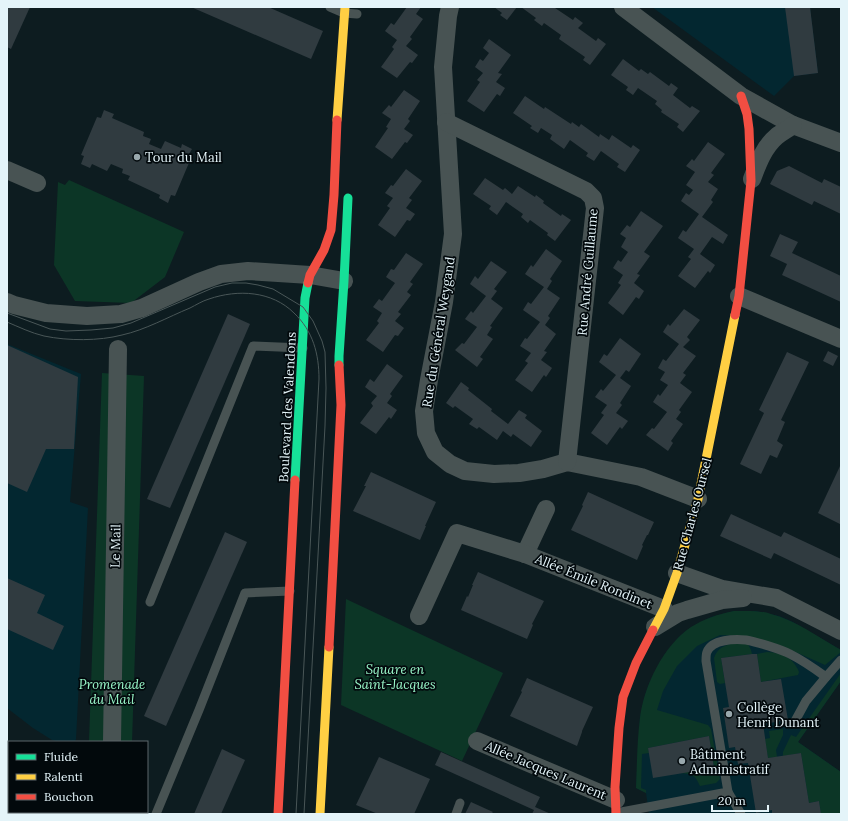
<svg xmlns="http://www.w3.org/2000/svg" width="848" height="821" viewBox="0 0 848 821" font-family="Lora,serif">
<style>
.built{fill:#032730}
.green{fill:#0c3626}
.building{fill:#303b40}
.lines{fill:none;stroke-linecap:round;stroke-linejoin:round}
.lane{stroke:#485353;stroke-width:9}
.street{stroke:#485353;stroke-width:18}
.fast{stroke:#16e098;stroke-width:9}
.slow{stroke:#ffcf43;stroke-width:9}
.jam{stroke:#f24e42;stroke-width:9}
.tram{stroke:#495657;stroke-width:1}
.poi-dot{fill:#99a8ad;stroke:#02090c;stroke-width:1.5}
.labels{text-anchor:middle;stroke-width:3.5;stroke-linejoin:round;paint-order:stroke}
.poi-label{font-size:13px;fill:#e4f4f9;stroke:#02090c;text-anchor:start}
.street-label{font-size:13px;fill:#e4f4f9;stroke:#02090c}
.park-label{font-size:13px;font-style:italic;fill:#99f7c9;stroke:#02090c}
</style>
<rect width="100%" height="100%" fill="#0d1c20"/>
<g class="built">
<polygon points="652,7 810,7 818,73 794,76 774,96"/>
<polygon points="7,344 81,374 70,502 88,508 76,739 75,742 60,742 52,740 33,728 7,708"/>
<polygon points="734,611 756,611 779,616 793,622 841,650 841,681 798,742 841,772 841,814 649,814 646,793 636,788 640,717 645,695 649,684 659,664 665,654 679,637 690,628 711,617"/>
</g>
<g class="green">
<polygon points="69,180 184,232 165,277 131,303 75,301 54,265 58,182 65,185"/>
<polygon points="102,373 144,376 132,742 89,742"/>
<polygon points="346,599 503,673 462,761 341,705"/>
<path d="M734,611C746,611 759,610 771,614C795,620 820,638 841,650V652L825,665L782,646L743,636L720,635L697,646L677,666L663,691L657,710L708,725L711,729L720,779L716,783L700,786C695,774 691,774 679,773L714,768L709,736L648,748L649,753L642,754L641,788L646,790V793L636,788C637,765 637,741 640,718C644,686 663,646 691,627C704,619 718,614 734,611Z"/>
<path d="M734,643L748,644L751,650L752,654L721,658L725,683L720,684L717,682L714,658C718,647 724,646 734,643Z"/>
<path d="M767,652C782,653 793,657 799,672L798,675L761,682L757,654Z"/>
<polygon points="841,673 841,681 798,742 841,772 841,814 821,814 819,801 809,803 801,753 783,756 783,752 791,735 796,737"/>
<polygon points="783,729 783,735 776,750 777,757 768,758 765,739 770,738 769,731"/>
</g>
<g class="building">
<polygon points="7,7 30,7 11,49 7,47"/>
<polygon points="191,7 268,7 323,31 311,59"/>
<polygon points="407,7 421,7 416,14 423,19 410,37 412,39 406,46 418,55 412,63 410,62 397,78 381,67 394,49 392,47 397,40 385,31 391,23 394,25"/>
<polygon points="494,7 517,7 507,20 500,15 502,13"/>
<polygon points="521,7 555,7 555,8 573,20 575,17 583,23 578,28 596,41 598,38 606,44 590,65 583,60 585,57 559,39 561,35 544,23 542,26 534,20 536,18"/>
<polygon points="785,7 810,7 818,73 794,76"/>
<polygon points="489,39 511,55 498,73 502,74 496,82 505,88 500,96 497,94 484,112 467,101 480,82 477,80 483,73 475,67 480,59 483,61 489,53 483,48"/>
<polygon points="623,59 639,71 641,69 648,74 650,72 669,86 671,83 678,88 673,95 690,108 692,106 700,111 683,132 677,127 679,124 661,112 662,110 655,104 657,101 638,88 633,95 626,90 628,87 611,75"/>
<polygon points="404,90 420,101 408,119 410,121 404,129 413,135 407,143 405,142 392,159 375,147 388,128 386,127 391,119 382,113 389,105 391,107"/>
<polygon points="525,96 544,109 545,107 571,124 572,122 579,127 581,124 599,137 600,134 609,140 612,135 631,148 633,145 640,150 625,172 617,167 619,164 601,151 594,161 586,156 588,153 570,140 564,149 550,139 552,135 541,128 538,133 530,128 532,126 513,113"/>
<polygon points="104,110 114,114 112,118 144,132 143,136 151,139 149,144 161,149 165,141 181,148 182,144 192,149 188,156 191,158 175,196 171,195 168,203 159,198 160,195 128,180 130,176 122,173 123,169 111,164 107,171 92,164 90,168 81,164 84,156 81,155 97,117 101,118"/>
<polygon points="708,142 725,154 711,173 714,175 708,182 718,189 711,200 713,202 702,217 728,235 723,244 712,237 700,254 715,265 710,273 708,271 695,288 678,276 691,259 688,257 694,249 678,238 683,230 686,232 699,214 681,201 686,193 689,195 693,190 686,185 695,172 686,166 692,159 694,161"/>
<polygon points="789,166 822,183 824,179 841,187 841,214 814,201 812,205 770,184 777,171"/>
<polygon points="406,169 422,181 409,198 412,200 406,208 415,214 410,221 407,220 395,237 378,225 390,208 387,206 393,198 385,193 391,185 393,186"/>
<polygon points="485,178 503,190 505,188 512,194 518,186 535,197 536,195 544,201 543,203 561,216 562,214 571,220 555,241 547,235 548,233 530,220 528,223 521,217 523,214 506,202 497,215 489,209 491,206 473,194"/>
<polygon points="641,211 663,226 644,252 650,256 637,274 640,275 634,283 644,291 639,299 636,297 623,315 608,303 621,285 618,283 623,275 613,268 618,260 621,262 628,252 621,247 626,238 620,234 627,225 630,227"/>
<polygon points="780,234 798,242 792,253 841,276 841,302 782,275 787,264 770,256"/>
<polygon points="546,249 562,261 550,279 552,281 547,289 560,298 548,316 550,318 545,325 556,334 544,351 547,352 541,360 552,368 546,377 544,375 532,392 515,380 528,363 525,361 531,353 520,346 525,338 527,339 540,322 523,310 528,302 531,304 544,287 525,274 531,265 533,267"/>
<polygon points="406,253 423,264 410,282 413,284 407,292 411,295 398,312 401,314 395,321 404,328 398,336 395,335 383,352 366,340 379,323 377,321 382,313 373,307 379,299 382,301 395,283 386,277 391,269 394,270"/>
<polygon points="491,261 507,272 494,289 497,291 491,299 503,308 490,326 492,327 487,335 493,339 480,357 483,359 477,367 455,350 462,343 464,344 477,327 465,319 471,311 473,313 486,296 470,284 475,276 478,279"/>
<polygon points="684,309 700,320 687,337 690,340 683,347 696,356 683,373 686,375 680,383 692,392 679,410 681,412 676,419 683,424 671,441 673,443 668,451 646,435 652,428 654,429 667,412 653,402 658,394 660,396 668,385 660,380 665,372 658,368 663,359 666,361 679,344 663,332 668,324 670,326"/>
<polygon points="228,314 250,324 170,508 147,499"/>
<polygon points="620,338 641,354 629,372 626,370 620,378 631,386 620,403 622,405 616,413 628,421 622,429 620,427 607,445 591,433 604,415 601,413 607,405 595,397 601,389 603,391 616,375 599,362 604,354 607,356"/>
<polygon points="7,345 78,377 74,449 46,449 27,492 7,483"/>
<polygon points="828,351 838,356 833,366 823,361"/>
<polygon points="787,352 809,362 781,420 785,422 777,441 783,445 777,458 770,455 761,474 740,464 764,413 759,410"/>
<polygon points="387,364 403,376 390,394 392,396 387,403 397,410 391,419 389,417 376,434 360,423 373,406 371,403 377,396 365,387 370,379 374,382"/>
<polygon points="461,382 469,388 468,390 492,409 491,411 508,424 519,410 527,415 525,418 542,431 531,447 513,434 511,437 503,431 497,440 479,427 477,429 469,424 473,419 455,406 453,408 446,403"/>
<polygon points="841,464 841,522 840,524 818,513"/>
<polygon points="371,472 436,502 425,526 426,526 420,540 353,511 366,486 364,486"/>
<polygon points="588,492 654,522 648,535 647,535 642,545 643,546 637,560 571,530 583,506 582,505"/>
<polygon points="731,514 781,537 784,532 841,559 841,585 774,553 771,559 720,536"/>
<polygon points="225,532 247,542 166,726 144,716"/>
<polygon points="478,572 544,601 532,624 533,625 527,639 461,610 467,596 468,597 473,585 472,585"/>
<polygon points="7,578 45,595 37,613 64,626 53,650 7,629"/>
<polygon points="752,654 757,654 761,682 781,679 788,720 763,724 768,758 801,753 809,803 819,801 821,814 772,814 772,810 756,813 748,763 738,764 735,747 729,748 723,708 729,707 721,658"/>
<polygon points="527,678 593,707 582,731 582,732 577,746 510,716 522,692 521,691"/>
<polygon points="709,736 714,768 653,778 648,748"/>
<polygon points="222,749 245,760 221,814 194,814"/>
<polygon points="441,752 540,797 535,807 551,814 532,814 534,810 435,765"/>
<polygon points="379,757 430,779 414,814 378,814 356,805"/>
<polygon points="9,801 9,812 50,812 49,814 7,814 7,805"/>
<polygon points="471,802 493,812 491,814 465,814"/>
</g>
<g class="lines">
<g class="lane">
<polyline points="330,7 344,13 357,14"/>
<polyline points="150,602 253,346 303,348"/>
<polyline points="794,723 806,701 826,677"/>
<polyline points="728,792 741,814"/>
<path d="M616,813L728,792L706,661C706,658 706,654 707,652C712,639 735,639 746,640C757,642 780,649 790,654C802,660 815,669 826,677L841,660"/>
<polyline points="156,814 199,710 245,593 290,591"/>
<polyline points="456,814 460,803"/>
</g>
<g class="street">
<polyline points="450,7 448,16 443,67 453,234 444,302 429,380 424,411 426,433 435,452 450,464 465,471 494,474 519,473 543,469 567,462 641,477 698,499"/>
<polyline points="623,7 741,96 793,125 841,143"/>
<polyline points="446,122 586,191 593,198 595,208 567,462"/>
<polyline points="7,170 37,183"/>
<path d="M752,179C758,163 764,147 777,136C782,132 788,129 793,125"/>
<polyline points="739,296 841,339"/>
<polyline points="7,302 14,305 46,313 87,316 121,314 142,308 199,282 221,274 248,271 310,275 344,281"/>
<polyline points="525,554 546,509"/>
<polyline points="677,573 722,589 776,598 841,631"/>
<polyline points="419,616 457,533 525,554 664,609"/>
<polyline points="655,627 678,613 687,610 722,600 743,598"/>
<polyline points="477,741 616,800"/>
<polyline points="112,742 118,349"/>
<polyline points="111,814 111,812"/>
</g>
<g class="fast">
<polyline points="339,365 339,356 344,281 348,198"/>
<polyline points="295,480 305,298 308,283"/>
</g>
<g class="slow">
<polyline points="337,120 345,7"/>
<polyline points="653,630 664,609 677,573 698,499 735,315"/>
<polyline points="320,814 329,647"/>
</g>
<g class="jam">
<polyline points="308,283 310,275 324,250 331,230 334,195 337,120"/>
<polyline points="735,315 739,296 751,181 749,129 747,114 741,96"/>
<polyline points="329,647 341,405 339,365"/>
<polyline points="278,814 295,480"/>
<polyline points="616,814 615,787 619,728 623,697 636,663 653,630"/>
</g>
<g class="tram">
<polyline points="7,313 50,329 66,331 91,330 113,328 131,323 215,287 232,283 246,283 258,285 273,289 303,307 313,321 322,341 325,352 326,388 325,426 304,814"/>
<path d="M7,322C19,327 31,333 44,336C68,341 99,341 122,335C145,330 168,317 190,308C196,305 202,301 209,299C238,289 272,291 294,313C313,331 319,354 319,379L296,814"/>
</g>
</g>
<g class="poi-dot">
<circle cx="137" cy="157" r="4"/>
<circle cx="729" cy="714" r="4"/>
<circle cx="682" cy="761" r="4"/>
</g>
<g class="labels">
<g class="poi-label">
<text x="145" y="162">Tour du Mail</text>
<text x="737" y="712">Collège<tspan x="737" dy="15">Henri Dunant</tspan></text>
<text x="690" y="759">Bâtiment<tspan x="690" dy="15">Administratif</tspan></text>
</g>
<g class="street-label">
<text transform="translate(587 272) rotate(-85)" y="5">Rue André Guillaume</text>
<text transform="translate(438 332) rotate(-81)" y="5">Rue du Général Weygand</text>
<text transform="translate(287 407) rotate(-87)" y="5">Boulevard des Valendons</text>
<text transform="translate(692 514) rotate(-75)" y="5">Rue Charles Oursel</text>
<text transform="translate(115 546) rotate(-89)" y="5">Le Mail</text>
<text transform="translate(594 581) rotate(22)" y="5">Allée Émile Rondinet</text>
<text transform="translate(546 770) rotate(23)" y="5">Allée Jacques Laurent</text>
</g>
<g class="park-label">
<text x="395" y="674">Square en<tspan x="395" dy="15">Saint-Jacques</tspan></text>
<text x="112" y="689">Promenade<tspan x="112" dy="15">du Mail</tspan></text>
</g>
</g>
<rect width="848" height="821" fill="none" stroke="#e4f4f9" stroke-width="16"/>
<rect x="8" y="741" width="140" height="72" fill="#02090c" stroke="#5c676b"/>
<rect x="16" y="754" width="20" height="6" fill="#16e098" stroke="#5c676b"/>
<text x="44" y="761" font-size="12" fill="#e4f4f9">Fluide</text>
<rect x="16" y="774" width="20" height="6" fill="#ffcf43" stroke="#5c676b"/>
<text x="44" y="781" font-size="12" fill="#e4f4f9">Ralenti</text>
<rect x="16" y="794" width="20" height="6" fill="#f24e42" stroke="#5c676b"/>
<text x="44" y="801" font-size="12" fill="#e4f4f9">Bouchon</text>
<path d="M712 805v6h56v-6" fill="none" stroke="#e4f4f9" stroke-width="2"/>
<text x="718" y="805" font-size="12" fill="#e4f4f9" stroke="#02090c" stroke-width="3" paint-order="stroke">20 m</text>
</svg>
